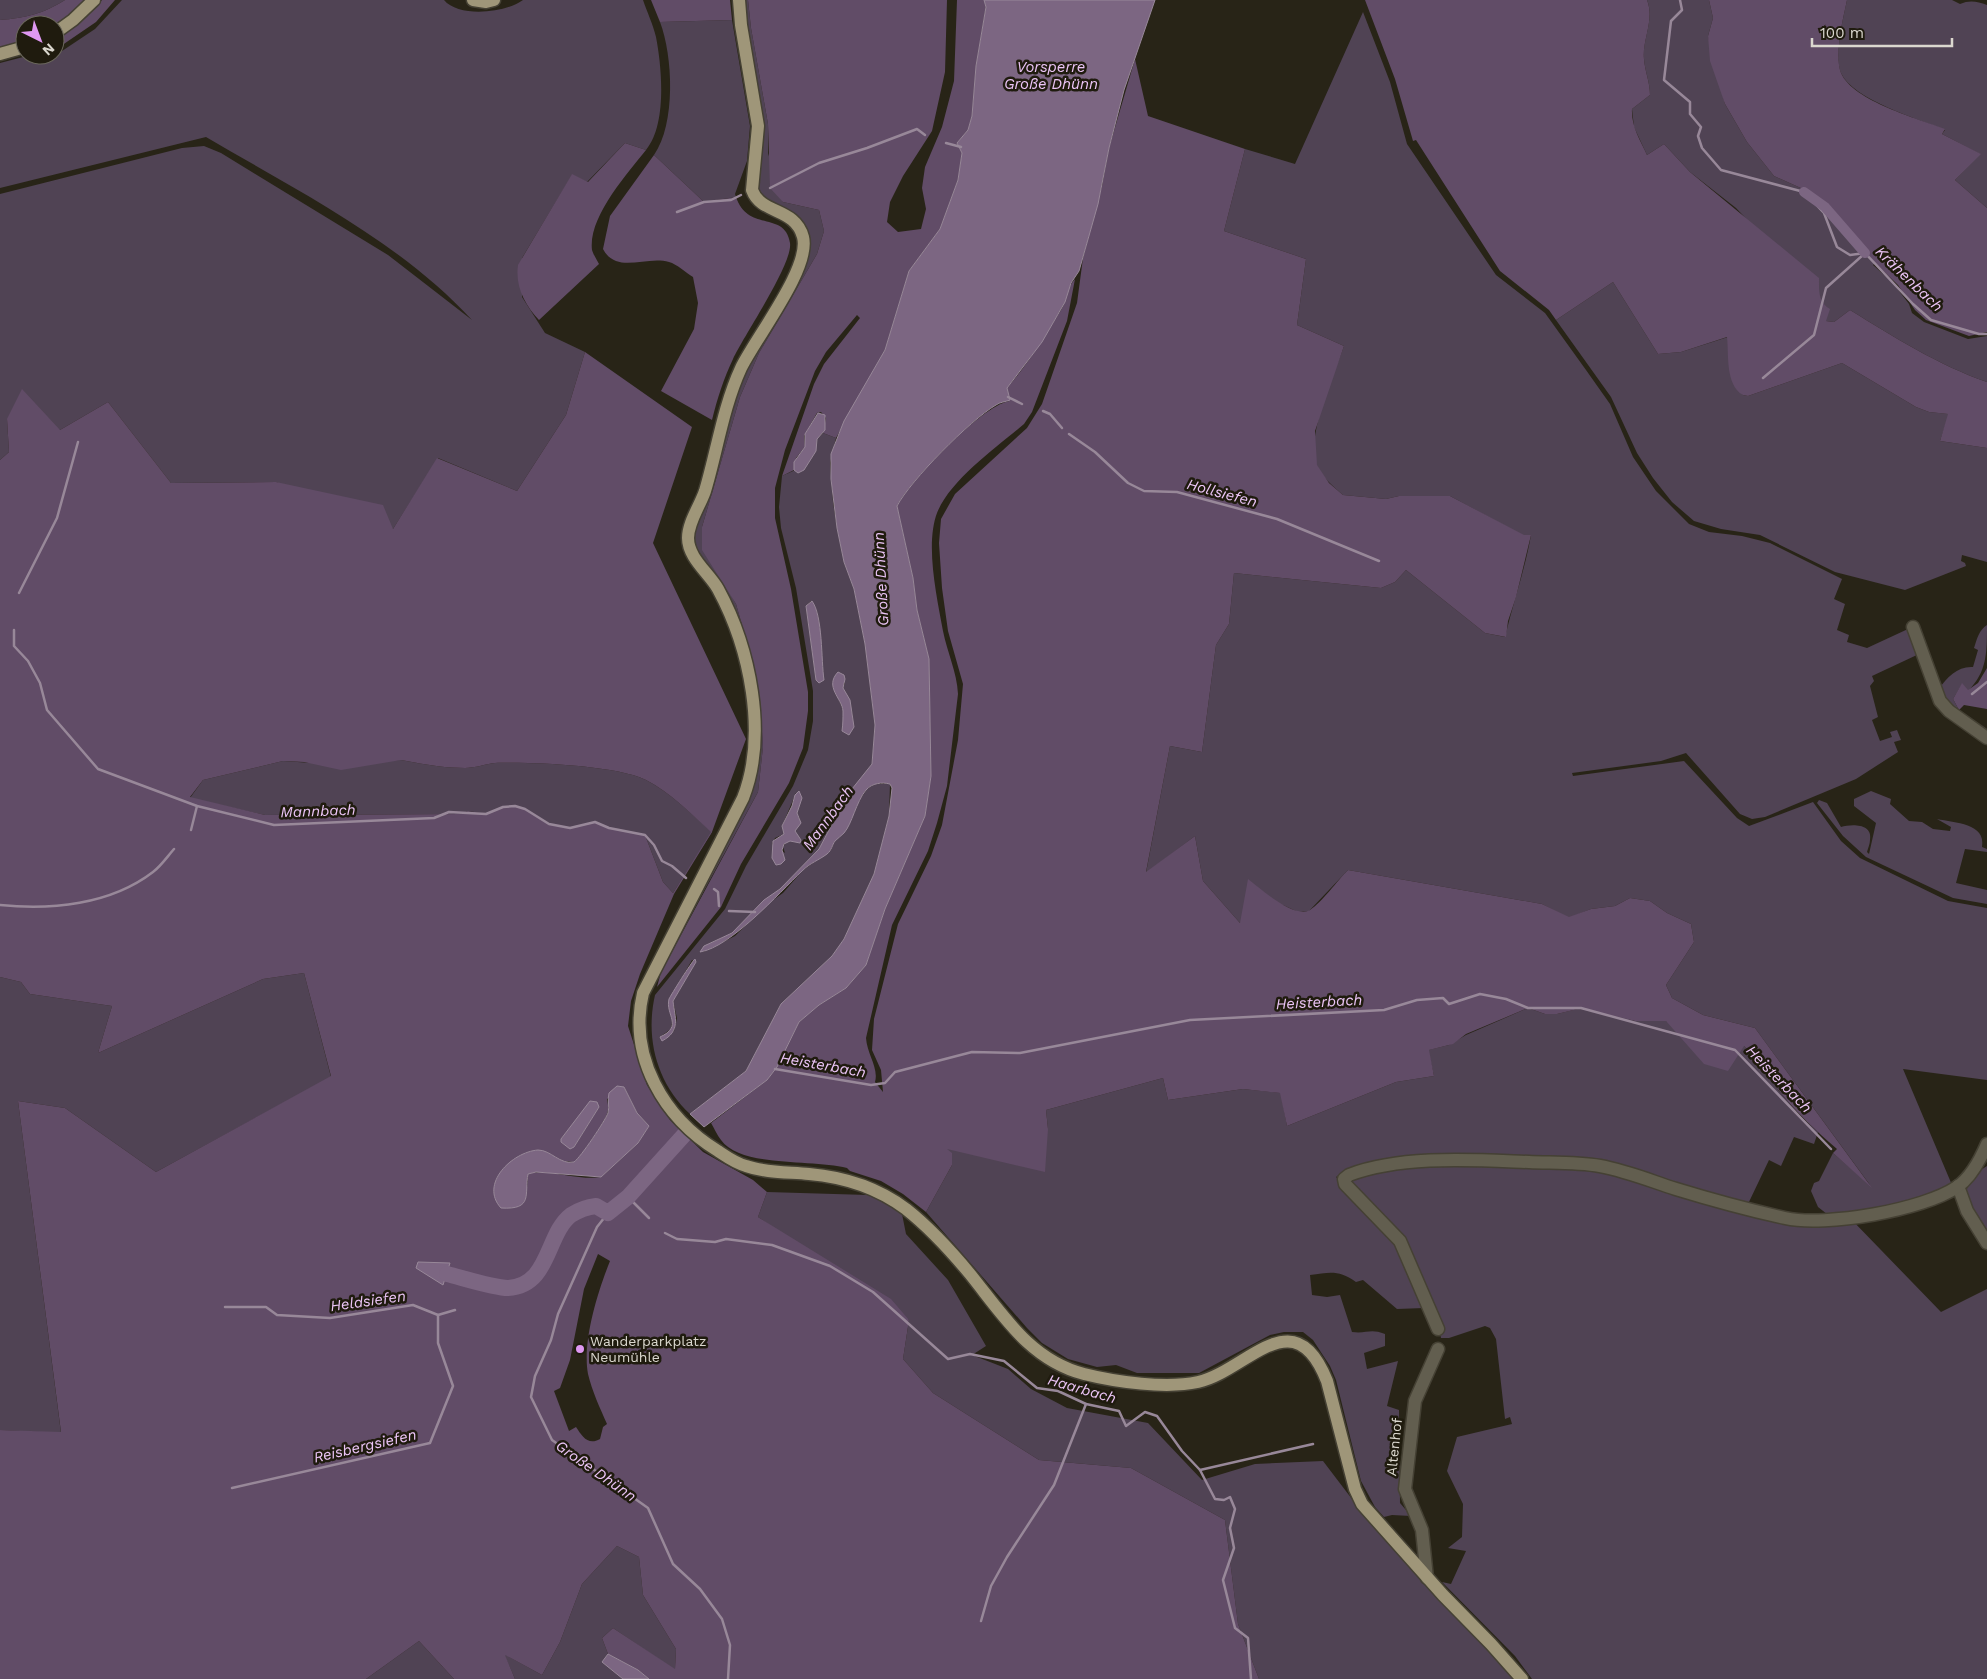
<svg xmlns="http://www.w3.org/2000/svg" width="1987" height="1679" viewBox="0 0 1987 1679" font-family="'Work Sans',sans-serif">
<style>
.green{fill:#504354;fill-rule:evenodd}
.forest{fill:#614c67;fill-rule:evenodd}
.water{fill:#7c6682;stroke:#988899}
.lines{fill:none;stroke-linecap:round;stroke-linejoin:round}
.stream{stroke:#988899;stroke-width:2.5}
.canal{stroke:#7c6682;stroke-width:10}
.river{stroke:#7c6682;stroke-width:16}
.minor-casing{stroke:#454134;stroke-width:15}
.major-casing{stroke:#454134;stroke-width:15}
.minor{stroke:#625e4f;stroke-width:12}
.major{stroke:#9f9679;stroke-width:12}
.poi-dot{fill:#df98f2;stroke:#1f1b0e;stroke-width:2}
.labels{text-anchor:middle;stroke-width:5;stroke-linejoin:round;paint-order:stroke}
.poi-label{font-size:14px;fill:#dbd8cf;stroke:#1f1b0e;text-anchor:start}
.street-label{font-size:14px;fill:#dbd8cf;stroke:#1f1b0e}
.water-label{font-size:15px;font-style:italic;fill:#ecc5f7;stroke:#1f1b0e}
</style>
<rect width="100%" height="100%" fill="#282417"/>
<g class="green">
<path d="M0,0H65C43,14 25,18 0,20Z"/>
<path d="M122,0H444C459,18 505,13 523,0H643C647,12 653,24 656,37C662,68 667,125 646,150L625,143L587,182L572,175L522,258V297L545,333L585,352L566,415L517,491L438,458L393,529L276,482L171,483L108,402L60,430L7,419L9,452L0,460V194L182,148L204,146L221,153L388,255L472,320C399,241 298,191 206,137L0,188V63L27,56L45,59L56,55L95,29Z"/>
<path d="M744,0H748L751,28L768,124V153L783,202L819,210L824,231L817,254L759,353L740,397L702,527L723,581L736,604L754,667L760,701L763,747L758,792L688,920L704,883L746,801L755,689L703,561L694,544L693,534L744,371L809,250C812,205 778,216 759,191L751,56Z"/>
<path d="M1647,0H1709L1713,18L1708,36L1725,104L1747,142L1774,176L1803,189L1820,200L1840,221L1875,263L1873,265L1893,283L1909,304L1912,313L1924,322L1968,339L1987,336V382C1938,365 1894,337 1850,310L1834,322L1826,321L1818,294L1736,208L1690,172L1664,144L1647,155L1634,127L1632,109L1650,95C1650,82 1645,72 1644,59C1642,39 1655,20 1647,0Z"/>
<path d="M1847,0H1952L1960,4C1969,0 1977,1 1987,5V208L1955,180L1980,154L1942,134L1945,130C1919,119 1853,100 1841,73C1834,55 1843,19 1847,0Z"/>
<path d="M1363,12L1390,82L1407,144L1496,275L1545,313L1586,370L1610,404L1633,457L1656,491L1689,524L1709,532L1742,536L1770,543L1842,579L1834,599L1845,604L1837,630L1849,635L1847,642L1867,648L1908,629L1919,654L1872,676L1874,681L1870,686L1878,717L1872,720L1880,741L1892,737L1890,732L1897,730L1901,740L1894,742L1898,752L1856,779L1765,817L1752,819L1740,814L1686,753L1661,761L1572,773L1573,776L1684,761L1737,818L1749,826L1813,802L1841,841L1860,858L1948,901L1987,908V1080L1903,1069L1952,1185L1886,1210L1827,1214L1818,1207L1811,1191L1814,1183L1819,1181L1833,1153L1870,1185L1755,1028L1703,1015L1672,998L1666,985L1694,942L1691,924L1667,913L1650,901L1630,898L1615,906L1591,909L1569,918L1542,904L1348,870L1309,911L1298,912L1283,905L1240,923L1203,881L1195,836L1146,873L1170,746L1202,752L1216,645L1229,624L1234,573L1381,588L1395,582L1406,570L1485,633L1505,637C1513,603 1525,570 1531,535L1524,536L1450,496H1399L1386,499L1343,495C1334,487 1322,477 1317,466C1305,437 1334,375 1344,346L1297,325L1306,259L1224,231L1245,149L1295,164Z"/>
<path d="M732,20L750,126L747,161L735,194L736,197L704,202L654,155C676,124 673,56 660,22Z"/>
<polygon points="1613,282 1658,354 1681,352 1728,337 1731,376 1743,395 1748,396 1842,363 1916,407 1929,412 1949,414 1940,441 1987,448 1987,562 1962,555 1961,561 1965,563 1966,566 1905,590 1835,572 1760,535 1721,529 1694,521 1672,502 1653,478 1637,453 1611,397 1556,320"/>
<path d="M823,433L836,438L830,463L833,502L837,528L844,562L854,589L865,644L875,725L872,764L844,801L819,849L780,889L764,901L732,933L708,944L703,952L735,936L766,905L783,893L803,870L831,850L835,840L845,831L855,807L867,789L874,784H890L889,816L874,874L844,939L832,956L781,1004L746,1071L690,1114C657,1083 645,1039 655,995L725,909L746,866L793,786L808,750L813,721V691L796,588L781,528L779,507L782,476C799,468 816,465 817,439ZM811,601C826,619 819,659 816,680L806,606ZM838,672L845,683L843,688C846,699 852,706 853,719L844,723L843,710L833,685ZM796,793L797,813L800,819L794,831L801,840L787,841L783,847L785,853L772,844L775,838L784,834L782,826ZM692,960L696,962L673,1001L677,1018L674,1031L660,1037L671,1029L673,1016L670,998Z"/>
<path d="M1987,625C1987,653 1987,672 1968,691L1962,684L1953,699L1959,710L1957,713L1939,689C1947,677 1958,666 1973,667L1978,650L1974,648C1977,639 1979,630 1987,625Z"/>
<path d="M401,760C422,764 443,768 465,768C475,768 485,764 495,763C530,762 615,765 646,780C670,792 691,814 712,832L673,893L663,882L645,835L609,828L595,822L570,828L549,824L525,809L503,807L486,814L468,811L461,814L265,815L190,798L203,780L283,761L312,763Z"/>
<path d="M1871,791L1891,799L1890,804L1909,821L1922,822L1933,829L1950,831L1951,827L1937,819C1955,823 1986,823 1982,847L1987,849V852L1965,849L1956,883L1987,890V904L1953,898L1866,857L1843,836L1817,803L1819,800L1827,803L1841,827C1851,824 1873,823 1870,840C1870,844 1868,848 1867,852L1869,854L1876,823L1854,806V799Z"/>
<polygon points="304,973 331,1077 156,1172 65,1108 18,1101 61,1433 0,1430 0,977 21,982 30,994 112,1006 98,1053 263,979"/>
<path d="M1528,1008L1545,1014H1557L1581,1008L1594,1009L1635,1021H1666L1744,1046L1759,1060L1778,1090L1802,1118L1818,1132L1814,1144L1794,1137L1781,1166L1769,1160L1748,1204L1638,1173L1500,1158L1343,1173L1336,1177L1395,1236L1424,1308L1397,1309L1363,1280L1356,1282C1339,1270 1331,1272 1310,1275L1312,1295L1327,1297L1340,1295L1352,1332C1367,1334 1370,1328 1385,1334V1346L1364,1353L1367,1369L1398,1361L1387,1406L1399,1410L1400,1503L1411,1516L1392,1515L1384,1517L1375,1507L1361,1481L1336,1380L1330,1366L1313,1340L1303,1332H1284L1270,1335L1199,1373H1137L1116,1365L1097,1367L1068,1359L1042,1343L1027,1328L926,1212L952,1165L945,1148L1048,1129L1046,1110L1163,1078L1168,1100L1243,1089L1281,1093L1287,1126L1396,1082L1434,1076L1428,1050L1449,1045L1466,1035Z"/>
<path d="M1410,1165L1588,1167L1760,1213L1850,1218L1941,1312L1987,1289V1679H1532L1515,1656L1442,1582L1451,1584L1466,1551L1448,1548L1462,1537L1463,1504L1447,1471L1457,1437L1512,1424L1510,1417L1505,1419L1496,1339L1490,1328L1485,1326L1449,1338H1441C1429,1277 1384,1228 1349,1179Z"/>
<path d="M1987,1166V1235C1969,1208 1952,1187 1987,1166Z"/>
<polygon points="767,1192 868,1195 901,1209 906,1234 948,1280 986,1346 972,1355 1008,1369 1031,1389 1067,1408 1148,1423 1202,1480 1255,1464 1323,1461 1371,1524 1517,1679 1259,1679 1238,1624 1225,1520 1131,1468 1039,1460 933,1393 903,1359 909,1320 758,1217"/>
<polygon points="617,1546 639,1557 643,1595 676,1649 675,1670 613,1628 602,1638 608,1654 603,1662 623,1679 515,1679 504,1654 542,1675 560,1642 582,1584"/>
<polygon points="419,1641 454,1679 366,1679"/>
</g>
<g class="forest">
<path d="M65,0H87L55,27L25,25V41L0,49V20C25,18 43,14 65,0Z"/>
<polygon points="102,0 115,0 96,22 55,50 55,39 89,14"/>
<polygon points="651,0 730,0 732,20 660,22"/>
<polygon points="748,0 947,0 945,72 932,131 903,176 890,202 887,222 898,232 921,229 926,209 922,188 925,167 942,127 954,81 957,0 984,0 986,6 976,66 972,116 968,130 957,143 962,153 958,180 940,229 909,271 885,350 836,438 823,433 826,418 821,412 817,413 804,436 805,447 796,458 794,470 782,476 814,384 824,364 860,318 857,315 826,352 815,371 785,450 775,488 775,518 791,589 808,692 808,711 803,748 789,783 741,864 721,907 657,987 661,972 758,792 763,747 760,701 754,667 736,604 702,550 702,527 740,397 759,353 817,254 824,231 819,210 783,202 770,188 768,124 751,28"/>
<path d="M1365,0H1647C1655,20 1642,40 1644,59C1645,72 1650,82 1650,95L1632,109C1631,126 1640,140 1647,155L1664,144L1690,172L1819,278C1819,291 1818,302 1830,309L1826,321L1834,322L1850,310C1894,337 1938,365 1987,382V448L1940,441L1948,414L1929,412L1916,407L1842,363L1748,396L1743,395C1725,385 1729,354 1727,337L1681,352L1658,354L1613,282L1556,320L1549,310L1500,271L1416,140L1413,141L1395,79Z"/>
<path d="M1709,0H1847C1843,19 1834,55 1841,73C1853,101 1919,119 1945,129L1942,134L1981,154L1955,180L1987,208V332L1969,336L1926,320L1915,310L1898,285L1875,263L1840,221L1820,200L1803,189L1774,176L1747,142L1725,104L1710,61L1708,36L1713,18Z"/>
<path d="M1135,59L1148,116L1245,149L1224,231L1306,259L1297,325L1344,346L1315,431L1317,465L1329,483L1343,495L1386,499L1399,496H1450L1524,535H1531L1516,597L1508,621L1506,637L1485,633L1406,570L1395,582L1381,588L1234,573L1229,624L1216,645L1202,752L1170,746L1146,872L1195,836L1203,881L1240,923L1248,879C1261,889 1294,919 1310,910C1322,902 1337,881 1348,870L1542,904L1569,917L1591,909L1615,906L1630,898L1650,901L1667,913L1691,924L1694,942L1666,985L1672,998L1703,1015L1755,1028L1872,1188L1833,1153L1837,1149C1816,1131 1797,1113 1780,1092C1767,1076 1759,1060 1744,1046L1728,1071L1704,1064L1666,1021H1635L1582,1008L1557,1014H1545L1528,1008L1466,1034L1453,1044L1429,1050L1434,1076L1396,1082L1287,1126L1280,1093L1243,1089L1168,1100L1163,1078L1046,1110L1048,1129L1045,1172L947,1149L952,1153V1165L926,1212L903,1194L881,1181L850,1171L847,1168C813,1159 741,1168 721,1140C717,1135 714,1128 711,1123L767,1080L777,1067L799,1022L819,1005L846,988L866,965L885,909L925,816L931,776L929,659L917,610L913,578L897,506C911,480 980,407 1009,401L1007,388C1028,364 1044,337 1061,310C1067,300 1067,287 1075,279L1067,321L1032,412L1024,424C997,447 950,480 937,513C925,545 937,598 943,631C947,652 957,672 958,694L947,786L937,823L928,851L892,925L866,1038C867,1054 879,1068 875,1082L883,1092L881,1070L872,1050L874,1019L898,924L931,856L942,825L958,740L963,684L948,631L942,588L939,543L941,519L955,494L1027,428L1042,404L1077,303L1083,258L1102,186L1109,148Z"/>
<path d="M625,143L646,150C627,174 588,217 592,250C593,254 597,260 599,264L539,320C525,305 515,287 518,265L572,174L588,182Z"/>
<path d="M654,155L704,202L736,197C748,233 785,210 790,243C793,264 744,335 733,359C724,378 717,399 712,420L661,391L694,329L698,303L693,277C686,273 677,264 669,262C646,255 617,275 603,249L610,216Z"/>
<path d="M585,352L692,427L653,543L746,739L712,832L674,894L640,974L631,1001L628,1026L647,1085L670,1120L703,1152L753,1180L767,1192L758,1217L891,1299L909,1320L903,1359L933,1393L1039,1460L1131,1468L1225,1520L1238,1624L1259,1679H649L638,1670L608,1654L602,1638L613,1628L675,1669L676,1649L643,1595L639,1557L617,1546L582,1584L560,1642L542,1675L505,1655L515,1679H454L419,1641L366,1679H0V1430L61,1432L18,1101L65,1108L156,1172L331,1076L304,973L263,979L98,1053L112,1006L30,994L21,982L0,977V460L9,452L7,419L22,389L60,430L108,402L171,483L276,482L383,505L393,529L437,458L517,491L566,415ZM401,760C422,764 443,768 465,768C475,768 485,764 495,763C530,762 615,765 646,780C670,792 691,814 711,832L673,893L663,882L645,835L609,828L595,822L570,828L549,824L525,809L515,806L503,807L486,814L468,811L461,814L265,815L190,797L203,780L283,761L304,762L341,770ZM624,1087L637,1113L649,1126L638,1143L601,1177C580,1181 547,1168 528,1174L527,1188L525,1153L546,1152L562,1161L574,1162C581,1157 604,1123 607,1114C609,1108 608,1104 607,1099ZM599,1107L574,1147L561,1139L572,1125ZM598,1254L610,1261C598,1291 582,1341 588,1374C592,1391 600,1408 607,1424L603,1427L600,1439C588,1446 582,1436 576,1427L569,1431L554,1391L560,1388L570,1360L584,1289Z"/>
<polygon points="1987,668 1987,709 1964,705 1959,710 1953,699 1962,683 1968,690 1978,683"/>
</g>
<g class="water">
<path d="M984,0H1155L1124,90L1109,148L1098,204L1079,271L1071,283L1065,302L1042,342L1007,388L1010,400C1005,402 1000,402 996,405C970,420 910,481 897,506L913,578L917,610L929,659L931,776L925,816L885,909L866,965L846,988L819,1005L799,1022L777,1067L767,1080L704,1127L690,1114L746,1071L781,1004L832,956L844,939L874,874L889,816L892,788L890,784C882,782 872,783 866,790C856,802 852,824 844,833C841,836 838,838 835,841C832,845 832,850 827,854C819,860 810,863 802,871C779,893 731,947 700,952L704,946L732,933L764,900L780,889L819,849L848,794L872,764L875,725L865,644L854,589L844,562L837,528L831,479V454L844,421L885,350L909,271L940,229L958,180L962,153L957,143L968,130L972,116L976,66L986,7Z"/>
<polygon points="818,413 825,415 825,430 817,439 816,451 804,470 798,473 794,470 794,462 805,447 805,434"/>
<path d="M812,601C823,616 821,660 824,680L819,683L816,680L806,606Z"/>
<path d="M838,672L844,675L845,679L843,688L850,700L854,727L849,735L842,731C843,724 843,718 843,711C842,698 824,687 838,672Z"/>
<polygon points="799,791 802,798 797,813 801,823 795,831 801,840 800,843 790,841 784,844 782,850 785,860 781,864 776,865 772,858 773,841 784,834 782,826 792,806 795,795"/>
<path d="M695,959L696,962L673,1001C675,1018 681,1031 662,1041L660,1037C684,1026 665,1015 669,999C671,995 692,961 695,959Z"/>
<path d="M617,1086L624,1087L637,1113L649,1126L638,1143L601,1177L536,1172L528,1174C524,1194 534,1210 501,1208C479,1184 512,1152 538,1150C551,1150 560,1165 574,1162C581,1157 605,1121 608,1113C610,1106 607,1100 609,1093Z"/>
<polygon points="590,1101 597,1102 599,1107 574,1147 570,1149 561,1142 561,1139"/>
<polygon points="418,1262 450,1263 443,1285 416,1268"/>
<polygon points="608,1654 638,1670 649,1679 623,1679 602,1662"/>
</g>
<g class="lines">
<g class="stream">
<polyline points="1680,0 1682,10 1671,21 1664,80 1690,102 1690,114 1701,127 1698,136 1702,148 1721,170 1804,192 1824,213 1837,247 1850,255 1865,253 1913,304 1931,320 1979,334 1987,334"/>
<polyline points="946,143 961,147"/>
<polyline points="770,188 819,163 867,148 917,129 925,135"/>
<polyline points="677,212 704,202 731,200 741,195"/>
<polyline points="1763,378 1814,335 1826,288 1864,254"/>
<polyline points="1008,397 1022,404"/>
<polyline points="1043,411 1050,414 1062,428"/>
<polyline points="1069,434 1095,452 1128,483 1144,491 1177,492 1277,519 1379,561"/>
<polyline points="19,593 57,518 78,442"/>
<polyline points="14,630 14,646 28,661 40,683 47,710 98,769 197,806 274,825 434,818 449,812 486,814 503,807 515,806 525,809 549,824 570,828 595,822 609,828 645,835 654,845 662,861 672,866 686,878"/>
<polyline points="1972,694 1987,682"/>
<polyline points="191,830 197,806"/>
<polyline points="714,889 718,892 719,906"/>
<path d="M0,905C51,910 110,905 153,872C161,866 167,857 174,849"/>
<polyline points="729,911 755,912"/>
<polyline points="775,1069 871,1085 885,1083 895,1072 972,1052 1020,1053 1190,1020 1384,1010 1417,1000 1443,998 1449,1004 1480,994 1506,999 1528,1008 1581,1008 1735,1050 1831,1149"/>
<polyline points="628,1197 649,1218"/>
<polyline points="608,1213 597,1227 558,1314 551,1340 535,1376 531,1397 552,1440 648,1508 673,1564 700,1589 722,1619 730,1645 728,1679"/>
<polyline points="665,1233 677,1239 715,1242 726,1239 772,1245 830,1266 873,1292 948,1359 970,1354 1004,1361 1037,1388 1058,1391 1086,1404 1119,1411 1126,1426 1145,1412 1157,1416 1182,1451 1200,1470 1215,1499 1224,1500 1230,1497 1235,1509 1230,1528 1234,1548 1223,1580 1235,1628 1248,1638 1251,1679"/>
<polyline points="225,1307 266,1307 277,1315 330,1318 413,1305 438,1315 455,1310"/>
<polyline points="1200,1470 1313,1444"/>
<polyline points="232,1488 430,1443 453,1386 438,1343 438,1315"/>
<polyline points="981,1621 991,1586 1007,1557 1054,1485 1086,1404"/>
</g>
<polyline class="canal" points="1804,192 1825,207 1865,253"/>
<path class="river" d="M447,1274C463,1278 494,1288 508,1288C550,1286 546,1234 571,1215C579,1210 587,1207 596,1206L608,1213L628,1197L684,1135"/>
<defs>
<g id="minor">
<polyline points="1913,627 1940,701 1949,711 1987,738"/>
<polyline points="1958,1186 1967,1211 1987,1243"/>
<path d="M1438,1329L1400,1241L1345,1184L1344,1179L1349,1175C1402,1155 1473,1160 1529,1162C1552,1163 1577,1162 1600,1166C1627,1171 1651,1181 1676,1189C1712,1200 1749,1210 1785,1218C1826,1227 1923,1210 1957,1187C1970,1178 1981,1158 1987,1144"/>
<polyline points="1427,1578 1422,1530 1405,1489 1415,1401 1438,1349"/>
</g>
<g id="major">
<polyline points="473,0 486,2 494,0"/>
<path d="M739,0L741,25L758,126L752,190C761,215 795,207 803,237C811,268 756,337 741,368C723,407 717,451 705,491C700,506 688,522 688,538C688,558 709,573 718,589C750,648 768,734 743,798L643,993C628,1057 664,1118 718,1151C727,1157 735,1163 746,1166C766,1173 788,1172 809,1174C844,1177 878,1188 906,1209C930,1228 951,1251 970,1274C1003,1315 1030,1360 1084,1374C1116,1382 1166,1389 1198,1382C1247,1371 1294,1297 1327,1381L1355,1489L1362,1504L1443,1595L1491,1644L1522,1679"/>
<polyline points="55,33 73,20 94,0"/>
<polyline points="0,54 25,47"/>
</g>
</defs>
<use href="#minor" class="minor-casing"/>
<use href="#major" class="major-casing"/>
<use href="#minor" class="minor"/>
<use href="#major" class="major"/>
</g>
<circle class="poi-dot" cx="580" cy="1349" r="5"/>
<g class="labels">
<g class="poi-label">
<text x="590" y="1346">Wanderparkplatz<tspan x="590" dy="16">Neumühle</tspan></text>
</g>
<g class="street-label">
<text transform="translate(1394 1447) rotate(-84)" y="5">Altenhof</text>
</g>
<g class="water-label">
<text x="1051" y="72">Vorsperre<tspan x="1051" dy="17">Große Dhünn</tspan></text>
<text transform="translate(1909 279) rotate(44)" y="5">Krähenbach</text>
<text transform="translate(1222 493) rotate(15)" y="5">Hollsiefen</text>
<text transform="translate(881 579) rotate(-93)" y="5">Große Dhünn</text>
<text transform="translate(318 811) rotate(-2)" y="5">Mannbach</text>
<text transform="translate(828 818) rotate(-54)" y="5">Mannbach</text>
<text transform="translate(1319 1002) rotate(-3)" y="5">Heisterbach</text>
<text transform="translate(823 1065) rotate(10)" y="5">Heisterbach</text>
<text transform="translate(1779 1079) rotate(46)" y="5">Heisterbach</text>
<text transform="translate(368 1301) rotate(-8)" y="5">Heldsiefen</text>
<text transform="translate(1082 1389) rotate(16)" y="5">Haarbach</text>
<text transform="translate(365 1446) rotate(-13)" y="5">Reisbergsiefen</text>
<text transform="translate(596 1471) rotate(35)" y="5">Große Dhünn</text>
</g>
</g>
<g transform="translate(40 40) rotate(138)"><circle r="24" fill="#1f1b0e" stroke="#6a675b"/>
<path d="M0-4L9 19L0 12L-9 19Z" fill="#df98f2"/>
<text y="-8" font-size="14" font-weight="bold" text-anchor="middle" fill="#dbd8cf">N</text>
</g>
<path d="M1812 38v8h140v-8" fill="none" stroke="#dbd8cf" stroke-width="2.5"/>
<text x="1820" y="38" font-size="15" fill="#dbd8cf" stroke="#1f1b0e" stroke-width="4" paint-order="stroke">100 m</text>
</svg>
